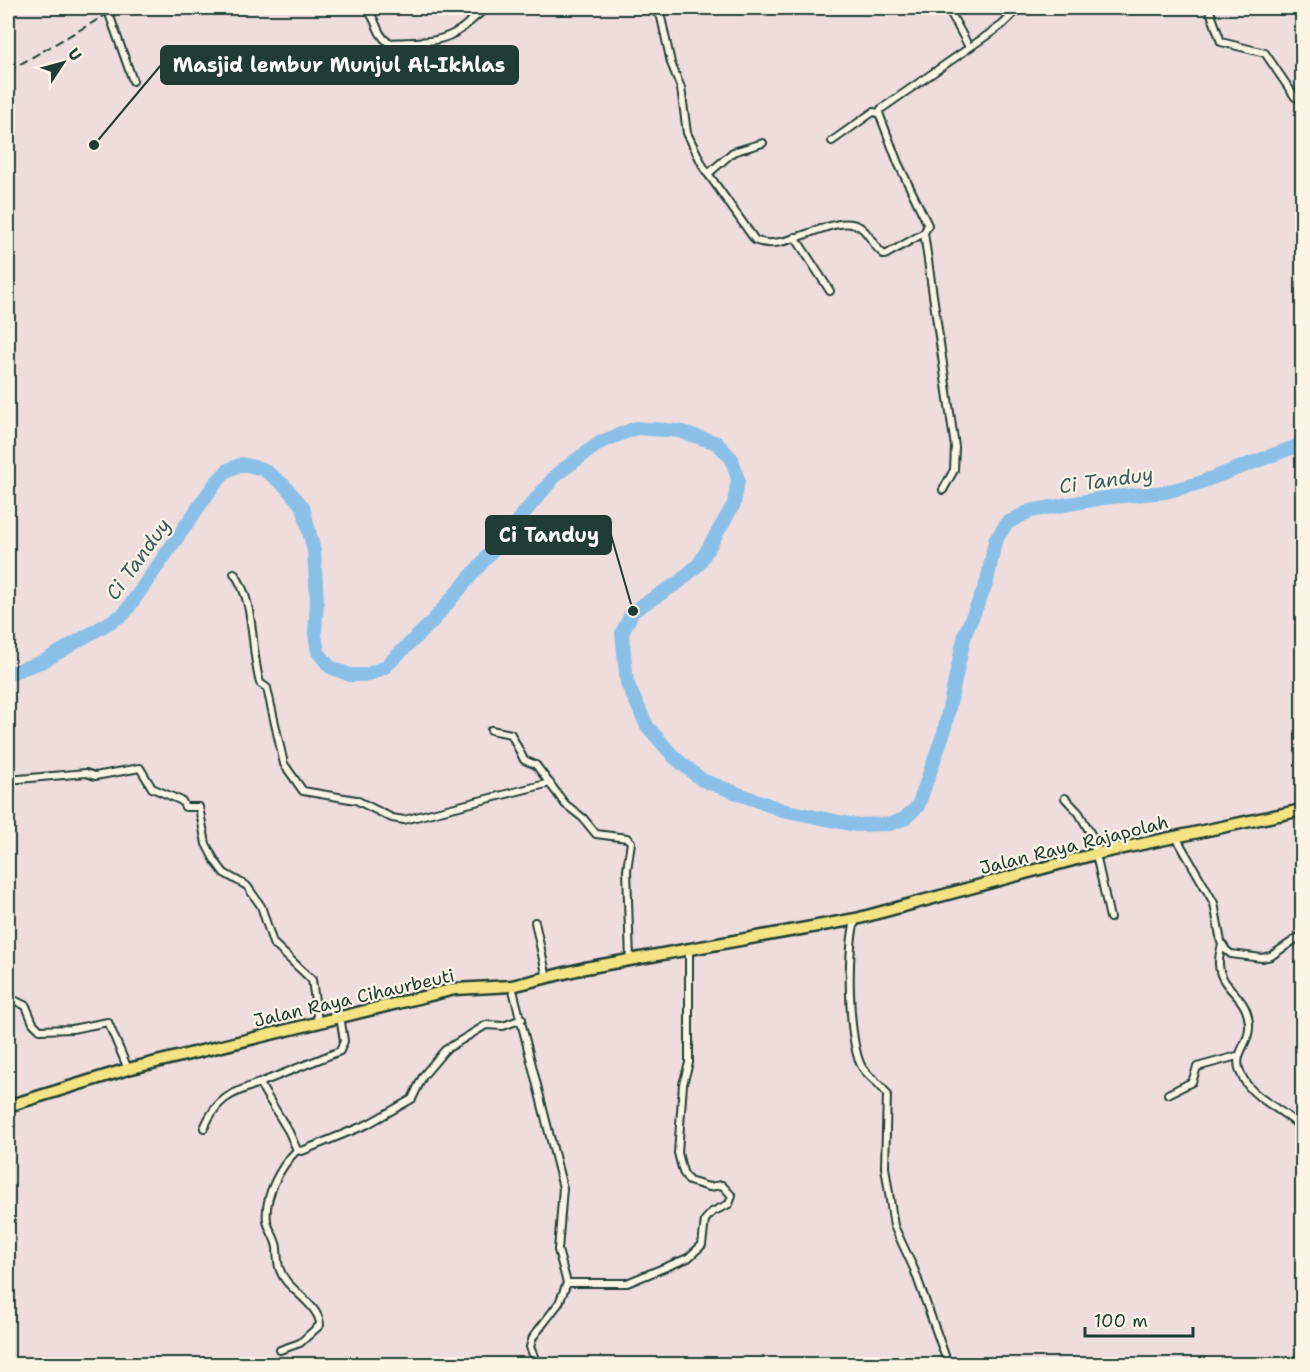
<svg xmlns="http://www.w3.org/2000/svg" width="1310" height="1372" viewBox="0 0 1310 1372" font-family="'Shantell Sans',sans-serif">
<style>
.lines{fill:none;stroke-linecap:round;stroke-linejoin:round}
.river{stroke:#8ac0e8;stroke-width:14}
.minor-casing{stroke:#1f3d34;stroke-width:10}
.trunk-casing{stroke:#1f3d34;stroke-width:15}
.minor{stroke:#fcf5e5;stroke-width:6}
.trunk{stroke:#f4e382;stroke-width:10}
.rail{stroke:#1f3d34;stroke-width:2;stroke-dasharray:9 4.5;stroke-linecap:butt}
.labels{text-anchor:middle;stroke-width:4.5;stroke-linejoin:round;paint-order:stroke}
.street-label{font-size:18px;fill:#1f3d34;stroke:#fcf5e5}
.water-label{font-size:20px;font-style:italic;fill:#3a5e61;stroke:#fcf5e5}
.leader{fill:none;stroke:#1f3d34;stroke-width:2}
.callout-dot{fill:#1f3d34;stroke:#fcf5e5;stroke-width:2}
.callout{fill:#1f3d34;stroke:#1f3d34;stroke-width:2}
.callout-label{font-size:20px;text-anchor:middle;font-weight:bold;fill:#fff}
</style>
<rect width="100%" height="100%" fill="#efdddd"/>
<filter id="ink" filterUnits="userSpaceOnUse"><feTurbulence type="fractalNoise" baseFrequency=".0167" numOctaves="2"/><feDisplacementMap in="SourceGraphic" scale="12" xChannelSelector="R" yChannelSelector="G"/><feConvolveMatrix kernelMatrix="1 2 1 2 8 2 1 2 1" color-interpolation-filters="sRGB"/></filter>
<g filter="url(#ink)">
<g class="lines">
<polyline class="river" points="8,674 44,661 124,614 214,485 228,470 242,464 263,469 284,485 303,507 314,551 317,601 315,634 318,652 330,667 350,675 367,675 385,667 431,623 557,474 601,442 636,428 679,431 717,443 732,459 738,480 734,504 699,564 679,582 633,611 622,633 627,683 647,726 674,757 702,780 782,810 855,825 890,824 904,819 918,806 944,732 965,634 987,582 995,541 1007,523 1030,511 1103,498 1165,492 1196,484 1297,446 1302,448"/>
<defs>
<g id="minor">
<polyline points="107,8 133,81"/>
<path d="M365,8C377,16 375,34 389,43C415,41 439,45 461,29C470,22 478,14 487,8"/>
<path d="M652,8L661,17L671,63L681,88L687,133L704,168L755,240C785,255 834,211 860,227C870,233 874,249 885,255L924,233L928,225L898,163L879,113L881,109L1002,25L1019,8"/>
<polyline points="948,8 969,47"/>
<polyline points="1209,8 1221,42 1265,53 1295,97 1302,101"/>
<polyline points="832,141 873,112 879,113"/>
<polyline points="708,174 733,152 763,143"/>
<polyline points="924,233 955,447 954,470 943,490"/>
<polyline points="795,237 830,291"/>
<polyline points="1300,566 1302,564"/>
<path d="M234,573C256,603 250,648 260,683L267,688L284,764L303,791L356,800L392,818L404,820L550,783"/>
<polyline points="491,730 511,734 524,760 536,765 565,804 583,818 596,834 627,838 631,842 627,870 630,961"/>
<polyline points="8,780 86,773 95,776 140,768 152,788 182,801 185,807 199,807 206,844 215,861 224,873 247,886 261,906 273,943 312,980 318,1022"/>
<polyline points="1065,798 1079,813 1092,836 1110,918"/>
<polyline points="1176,837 1214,903 1221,942 1226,950 1231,954 1262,958 1271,956 1302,935"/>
<path d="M856,919C846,944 848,1044 862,1067C868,1077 880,1083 887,1094L885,1167L894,1226L914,1269L948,1364"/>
<polyline points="535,922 547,978"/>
<path d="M1222,945C1208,990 1246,987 1249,1023C1251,1048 1226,1054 1246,1083C1258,1101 1286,1111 1302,1129"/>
<polyline points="512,986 563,1188 558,1250 567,1283 559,1303 533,1337 530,1347 537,1364"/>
<polyline points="8,997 26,1006 33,1023 40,1030 72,1029 108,1022 128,1069"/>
<polyline points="340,1016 344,1041 340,1051 262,1082 261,1086 289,1132 297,1150 302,1151 368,1124 412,1099 423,1076 445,1050 486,1025 503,1026 522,1019"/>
<polyline points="1168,1094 1192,1082 1197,1067 1237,1056"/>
<path d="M204,1128C217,1097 232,1093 262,1082"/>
<polyline points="567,1283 627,1283 688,1258 702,1245 705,1220 712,1212 729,1204 732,1196 722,1185 709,1187 689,1181 683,1172 678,1153 683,1084 689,1063 689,951"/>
<path d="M280,1350L300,1343L320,1325C320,1309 297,1294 287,1282C277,1270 278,1261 277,1248C276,1238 269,1231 267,1221C264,1196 280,1167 297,1150"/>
</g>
<polyline id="trunk" points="8,1106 128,1069 455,989 512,986 585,968 856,919 1095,854 1302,810"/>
</defs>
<use href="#minor" class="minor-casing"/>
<use href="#trunk" class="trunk-casing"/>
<use href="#minor" class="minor"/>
<use href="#trunk" class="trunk"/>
<polyline class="rail" points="8,71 118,8"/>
</g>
</g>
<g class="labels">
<g class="street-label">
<text transform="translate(1074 845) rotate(-14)" y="6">Jalan Raya Rajapolah</text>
<text transform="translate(354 998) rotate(-13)" y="6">Jalan Raya Cihaurbeuti</text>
</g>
<g class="water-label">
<text transform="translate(1106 480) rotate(-8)" y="7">Ci Tanduy</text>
<text transform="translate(138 559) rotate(-54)" y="7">Ci Tanduy</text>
</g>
</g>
<path class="leader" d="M94 145L161 65M633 611L611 535"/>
<g class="callout-dot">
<circle cx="94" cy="145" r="6"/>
<circle cx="633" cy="611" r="6"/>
</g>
<g class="callout">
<rect x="161" y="46" width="357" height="38" rx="6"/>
<rect x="486" y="516" width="125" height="38" rx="6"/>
</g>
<g class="callout-label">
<text x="339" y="72">Masjid lembur Munjul Al-Ikhlas</text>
<text x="549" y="542">Ci Tanduy</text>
</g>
<rect width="1310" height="1372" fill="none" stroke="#fcf5e5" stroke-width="30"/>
<rect x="15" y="15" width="1280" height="1342" fill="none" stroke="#1f3d34" stroke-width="2" filter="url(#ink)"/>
<g transform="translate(63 63) rotate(54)" stroke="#fcf5e5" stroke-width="4.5" paint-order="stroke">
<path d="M0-4.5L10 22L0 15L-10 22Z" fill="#1f3d34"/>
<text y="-9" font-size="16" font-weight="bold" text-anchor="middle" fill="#1f3d34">U</text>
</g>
<path d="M1085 1327v9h108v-9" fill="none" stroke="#1f3d34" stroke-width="3"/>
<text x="1094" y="1327" font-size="18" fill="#1f3d34" stroke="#fcf5e5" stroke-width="4.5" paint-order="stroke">100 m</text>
</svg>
